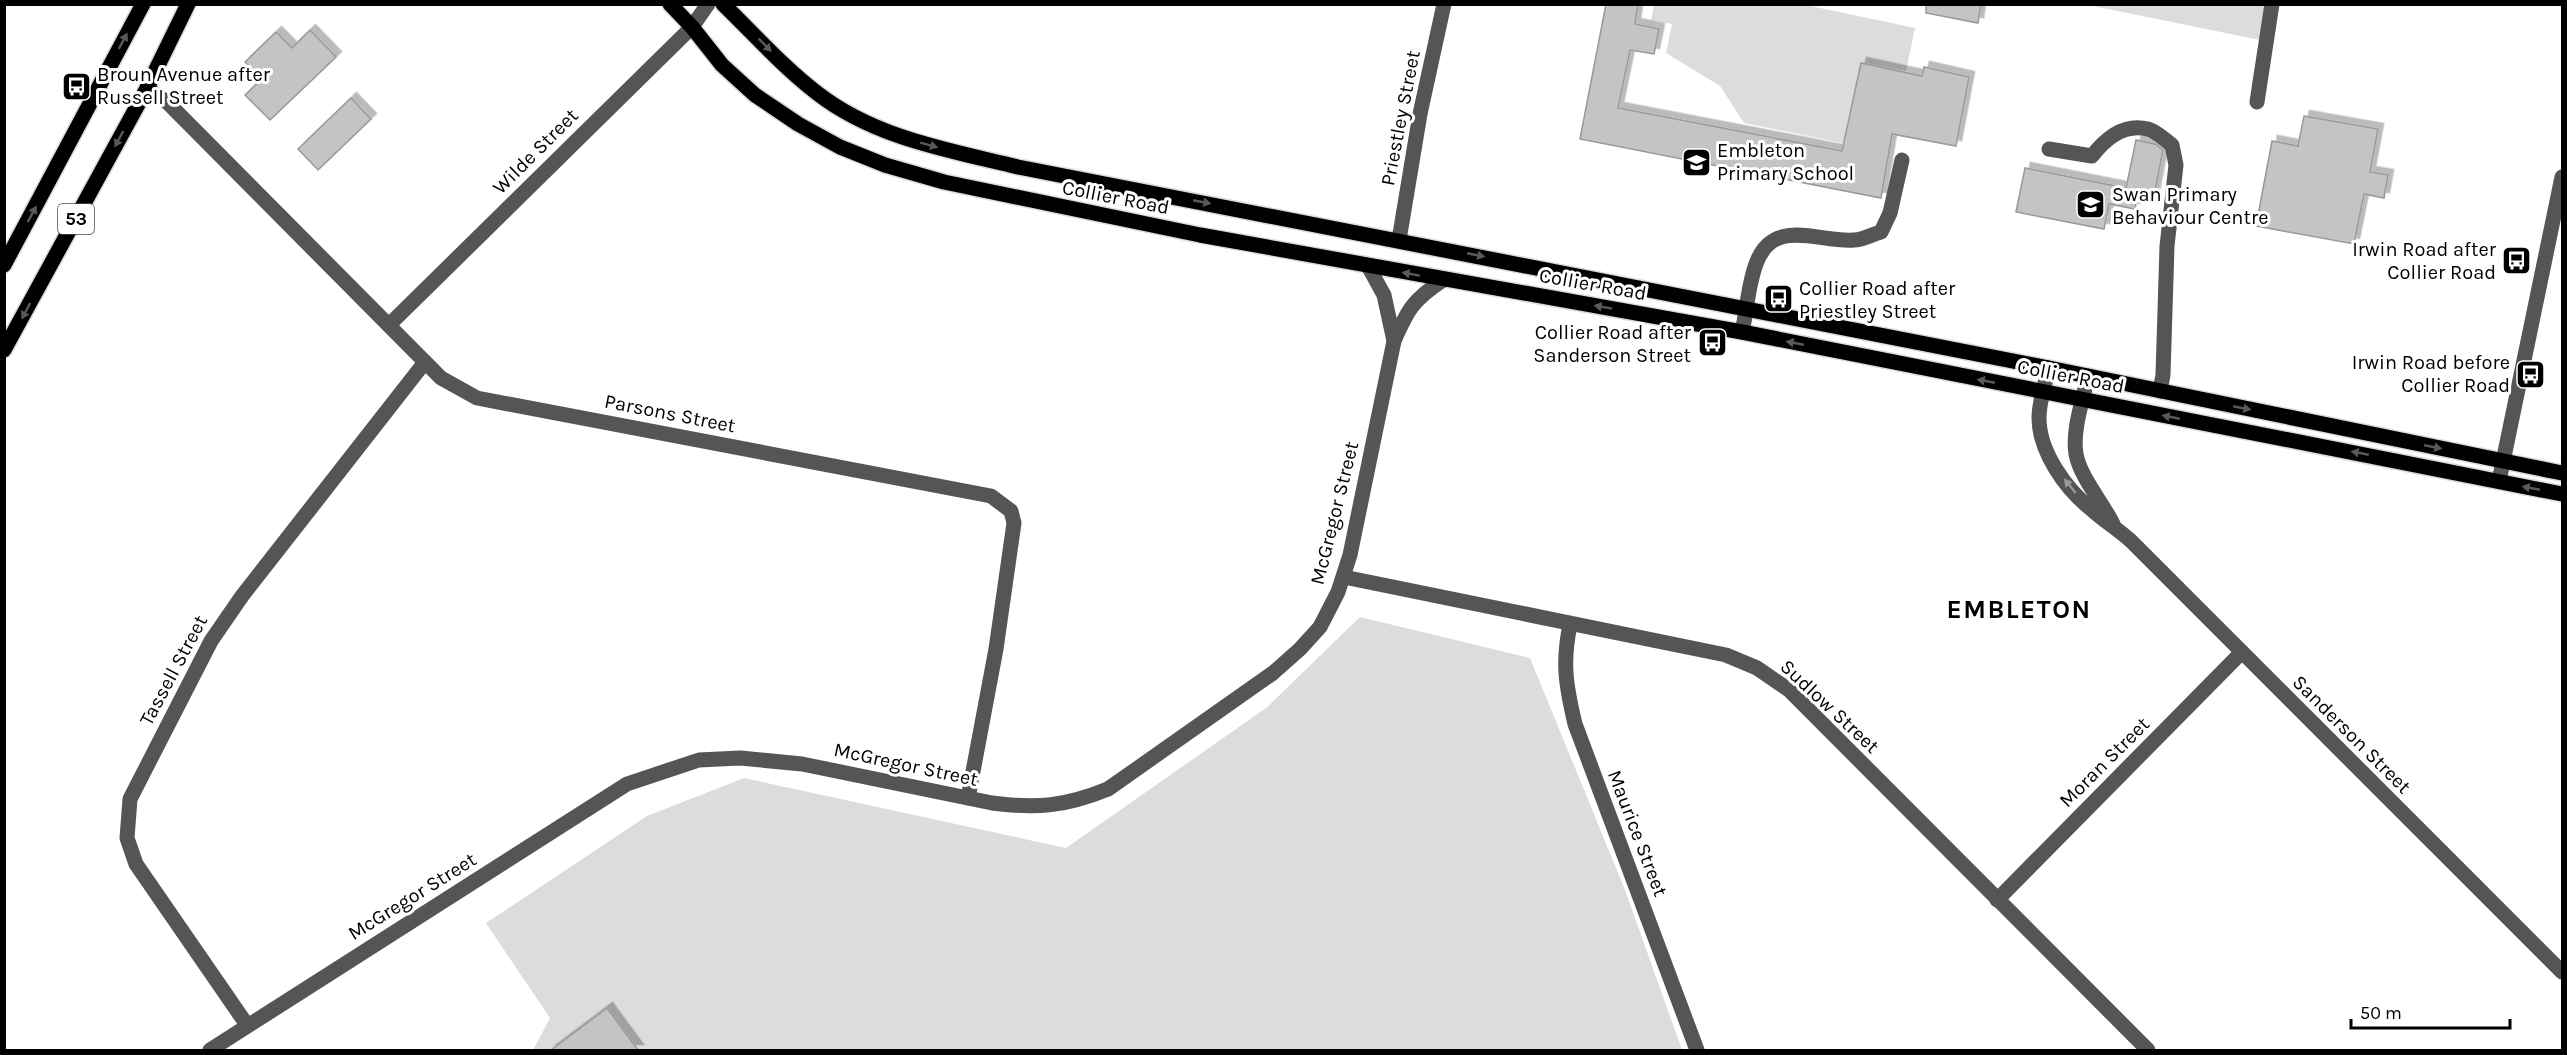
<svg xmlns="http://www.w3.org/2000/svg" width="2567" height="1055" viewBox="0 0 2567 1055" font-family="Karla,sans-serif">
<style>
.green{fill:#dcdcdc}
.building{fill:#c4c4c4;stroke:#999;stroke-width:1.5;filter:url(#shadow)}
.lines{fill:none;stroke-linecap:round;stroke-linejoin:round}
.major-casing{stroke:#dbdbdb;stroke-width:18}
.minor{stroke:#555;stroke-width:15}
.major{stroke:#000;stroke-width:15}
.oneway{fill:#595959}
.oneway2{fill:#999}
.labels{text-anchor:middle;stroke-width:6;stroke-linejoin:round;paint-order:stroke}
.shield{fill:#fff;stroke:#4c4c4c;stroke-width:1.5}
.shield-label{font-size:18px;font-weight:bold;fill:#000}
.poi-label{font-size:20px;fill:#000;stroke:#fff;text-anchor:start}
.street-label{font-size:20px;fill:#000;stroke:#fff}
.district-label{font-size:26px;font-weight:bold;letter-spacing:1.5px;fill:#000;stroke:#fff}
</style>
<defs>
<filter id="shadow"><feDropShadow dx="5.5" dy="-5.5" stdDeviation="0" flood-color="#0004"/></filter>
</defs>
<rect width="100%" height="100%" fill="#fff"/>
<g class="green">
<polygon points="1801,4 1915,28 1906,71 1861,63 1843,143 1744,123 1720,86 1666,53 1672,24 1651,20 1654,5"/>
<polygon points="2088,5 2272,5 2265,41"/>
<polygon points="1360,617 1530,658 1625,890 1682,1050 533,1050 550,1018 486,923 647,816 744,778 1066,848 1266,708"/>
</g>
<g class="building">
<polygon points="1606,4 1638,4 1635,24 1659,29 1654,54 1630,50 1618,108 1842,151 1861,63 1922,76 1924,67 1969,77 1956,146 1892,134 1881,198 1580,139"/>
<polygon points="1926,4 1981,4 1978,23 1926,13"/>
<polygon points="310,30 336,57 270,120 245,95 262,79 245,62 276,32 292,48"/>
<polygon points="351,98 371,119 318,170 298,149"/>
<polygon points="2304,116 2378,129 2370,172 2388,175 2384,198 2364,194 2354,244 2256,226 2272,141 2298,146"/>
<polygon points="2136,140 2155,144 2163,150 2154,196 2138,193 2135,209 2109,204 2104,229 2016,212 2025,168 2126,188"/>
<polygon points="607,1008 638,1050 551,1050"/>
</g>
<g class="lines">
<defs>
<g id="major">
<polyline points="670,4 692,27 722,65 755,95 798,124 840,147 885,165 944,182 1200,235 1742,332 2562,494"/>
<path d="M723,4C754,34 783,67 817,93C875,138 948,150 1018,167L2049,368L2562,473"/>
<polyline points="4,265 143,4"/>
<polyline points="4,350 147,88 188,4"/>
</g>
</defs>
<use href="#major" class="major-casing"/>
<g class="minor">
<polyline points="147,88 168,103 441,378 477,398 991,496 1011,511 1014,523 996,649 968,798"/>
<polyline points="2257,102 2272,4"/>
<path d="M2049,149L2092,156C2105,139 2124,123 2148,129C2156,131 2165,140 2172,145L2176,165L2167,246L2163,375L2160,391"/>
<polyline points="1399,240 1420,114 1444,4"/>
<polyline points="1368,266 1384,295 1394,341"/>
<polyline points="389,325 692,27 708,4"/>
<path d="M1742,332C1747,310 1748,285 1756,264C1773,216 1819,243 1854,240C1863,240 1873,234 1881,232L1890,213L1902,160"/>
<path d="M2049,368C2045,384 2039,402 2039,418C2039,452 2066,489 2091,509C2104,521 2118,529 2131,541L2562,972"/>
<path d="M2088,376C2083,400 2072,430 2076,454C2080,477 2103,503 2113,524"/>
<polyline points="2499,481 2562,177"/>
<polyline points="1344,577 1726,655 1757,668 1789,690 2148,1050"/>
<path d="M1570,625C1562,663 1566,686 1575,724L1697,1050"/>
<polyline points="1997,900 2241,653"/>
<polyline points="247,1025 136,864 127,838 130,799 211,641 242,596 425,362"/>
<path d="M210,1050L627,784L699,760L740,758L802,764L992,803C1037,809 1066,806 1108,789L1273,673L1300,649L1320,627L1338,592L1350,555L1394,341C1408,309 1413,300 1443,280"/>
</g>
<use href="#major" class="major"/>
</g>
<defs><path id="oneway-solid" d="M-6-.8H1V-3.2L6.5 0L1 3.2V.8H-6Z" transform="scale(1.5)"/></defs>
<g class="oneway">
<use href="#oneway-solid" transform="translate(123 41) rotate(-62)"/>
<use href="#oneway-solid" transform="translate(765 45) rotate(45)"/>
<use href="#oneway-solid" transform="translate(119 139) rotate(118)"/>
<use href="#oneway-solid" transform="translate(929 145) rotate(15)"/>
<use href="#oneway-solid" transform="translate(1202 202) rotate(11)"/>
<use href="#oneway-solid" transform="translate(32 214) rotate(-62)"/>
<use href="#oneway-solid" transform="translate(1476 255) rotate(11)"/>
<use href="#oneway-solid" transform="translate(1411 274) rotate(-170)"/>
<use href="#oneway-solid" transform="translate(1603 307) rotate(-170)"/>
<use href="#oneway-solid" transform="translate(26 311) rotate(118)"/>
<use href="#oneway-solid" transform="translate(1795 343) rotate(-169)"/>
<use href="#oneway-solid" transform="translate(1986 381) rotate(-169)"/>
<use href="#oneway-solid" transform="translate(2242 408) rotate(11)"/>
<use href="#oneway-solid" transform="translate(2171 417) rotate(-169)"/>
<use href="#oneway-solid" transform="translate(2433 447) rotate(11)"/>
<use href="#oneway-solid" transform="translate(2360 453) rotate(-169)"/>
<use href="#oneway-solid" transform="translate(2531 488) rotate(-169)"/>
</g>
<use class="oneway2" href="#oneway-solid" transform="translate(2070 486) rotate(-129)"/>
<defs>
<symbol id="bus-square" viewBox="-11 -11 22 22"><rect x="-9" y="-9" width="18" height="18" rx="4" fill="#000" stroke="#fff"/><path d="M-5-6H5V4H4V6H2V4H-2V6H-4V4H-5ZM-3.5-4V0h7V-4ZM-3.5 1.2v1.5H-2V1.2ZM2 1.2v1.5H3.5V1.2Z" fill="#fff"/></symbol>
<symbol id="school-square" viewBox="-11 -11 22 22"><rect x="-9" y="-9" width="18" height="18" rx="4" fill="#000" stroke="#fff"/><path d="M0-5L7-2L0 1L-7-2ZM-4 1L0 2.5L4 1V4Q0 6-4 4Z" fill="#fff"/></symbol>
</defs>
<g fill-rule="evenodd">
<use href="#bus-square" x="60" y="70" width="33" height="33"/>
<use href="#school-square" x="1680" y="146" width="33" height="33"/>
<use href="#school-square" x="2074" y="188" width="33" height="33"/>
<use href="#bus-square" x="2500" y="244" width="33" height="33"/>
<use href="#bus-square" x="1762" y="282" width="33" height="33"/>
<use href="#bus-square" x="1696" y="326" width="33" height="33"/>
<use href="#bus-square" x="2514" y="358" width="33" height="33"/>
</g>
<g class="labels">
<rect class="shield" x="58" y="204" width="36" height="30" rx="4.5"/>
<g class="shield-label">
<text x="76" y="225">53</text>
</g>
<g class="poi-label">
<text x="97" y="81">Broun Avenue after<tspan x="97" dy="23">Russell Street</tspan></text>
<text x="1717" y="157">Embleton<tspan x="1717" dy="23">Primary School</tspan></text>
<text x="2112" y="201">Swan Primary<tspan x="2112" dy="23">Behaviour Centre</tspan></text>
<text x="2496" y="256" text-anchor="end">Irwin Road after<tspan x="2496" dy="23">Collier Road</tspan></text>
<text x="1799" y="295">Collier Road after<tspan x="1799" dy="23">Priestley Street</tspan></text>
<text x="1691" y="339" text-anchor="end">Collier Road after<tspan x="1691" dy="23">Sanderson Street</tspan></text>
<text x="2510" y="369" text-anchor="end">Irwin Road before<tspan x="2510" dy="23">Collier Road</tspan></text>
</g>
<g class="street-label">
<text transform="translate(1400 118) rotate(-79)" y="7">Priestley Street</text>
<text transform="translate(535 151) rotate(-45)" y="7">Wilde Street</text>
<text transform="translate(1116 197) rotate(11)" y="7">Collier Road</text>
<text transform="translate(1593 284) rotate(10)" y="7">Collier Road</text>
<text transform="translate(2071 376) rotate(11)" y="7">Collier Road</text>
<text transform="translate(670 413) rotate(11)" y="7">Parsons Street</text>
<text transform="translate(1334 513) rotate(-76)" y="7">McGregor Street</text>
<text transform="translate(173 670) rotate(-62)" y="7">Tassell Street</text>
<text transform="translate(1830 706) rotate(43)" y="7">Sudlow Street</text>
<text transform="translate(2352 734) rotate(45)" y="7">Sanderson Street</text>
<text transform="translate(2104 762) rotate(-45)" y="7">Moran Street</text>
<text transform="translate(906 764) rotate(12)" y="7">McGregor Street</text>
<text transform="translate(1638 833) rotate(69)" y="7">Maurice Street</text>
<text transform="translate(412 896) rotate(-32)" y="7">McGregor Street</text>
</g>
<g class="district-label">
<text x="2019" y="618">EMBLETON</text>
</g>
</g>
<rect width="2567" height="1055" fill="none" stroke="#000000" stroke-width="12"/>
<path d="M2351 1019v9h159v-9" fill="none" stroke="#000000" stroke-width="3"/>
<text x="2360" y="1019" font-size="18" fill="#000000" stroke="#ffffff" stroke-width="4.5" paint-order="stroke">50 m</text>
</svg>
